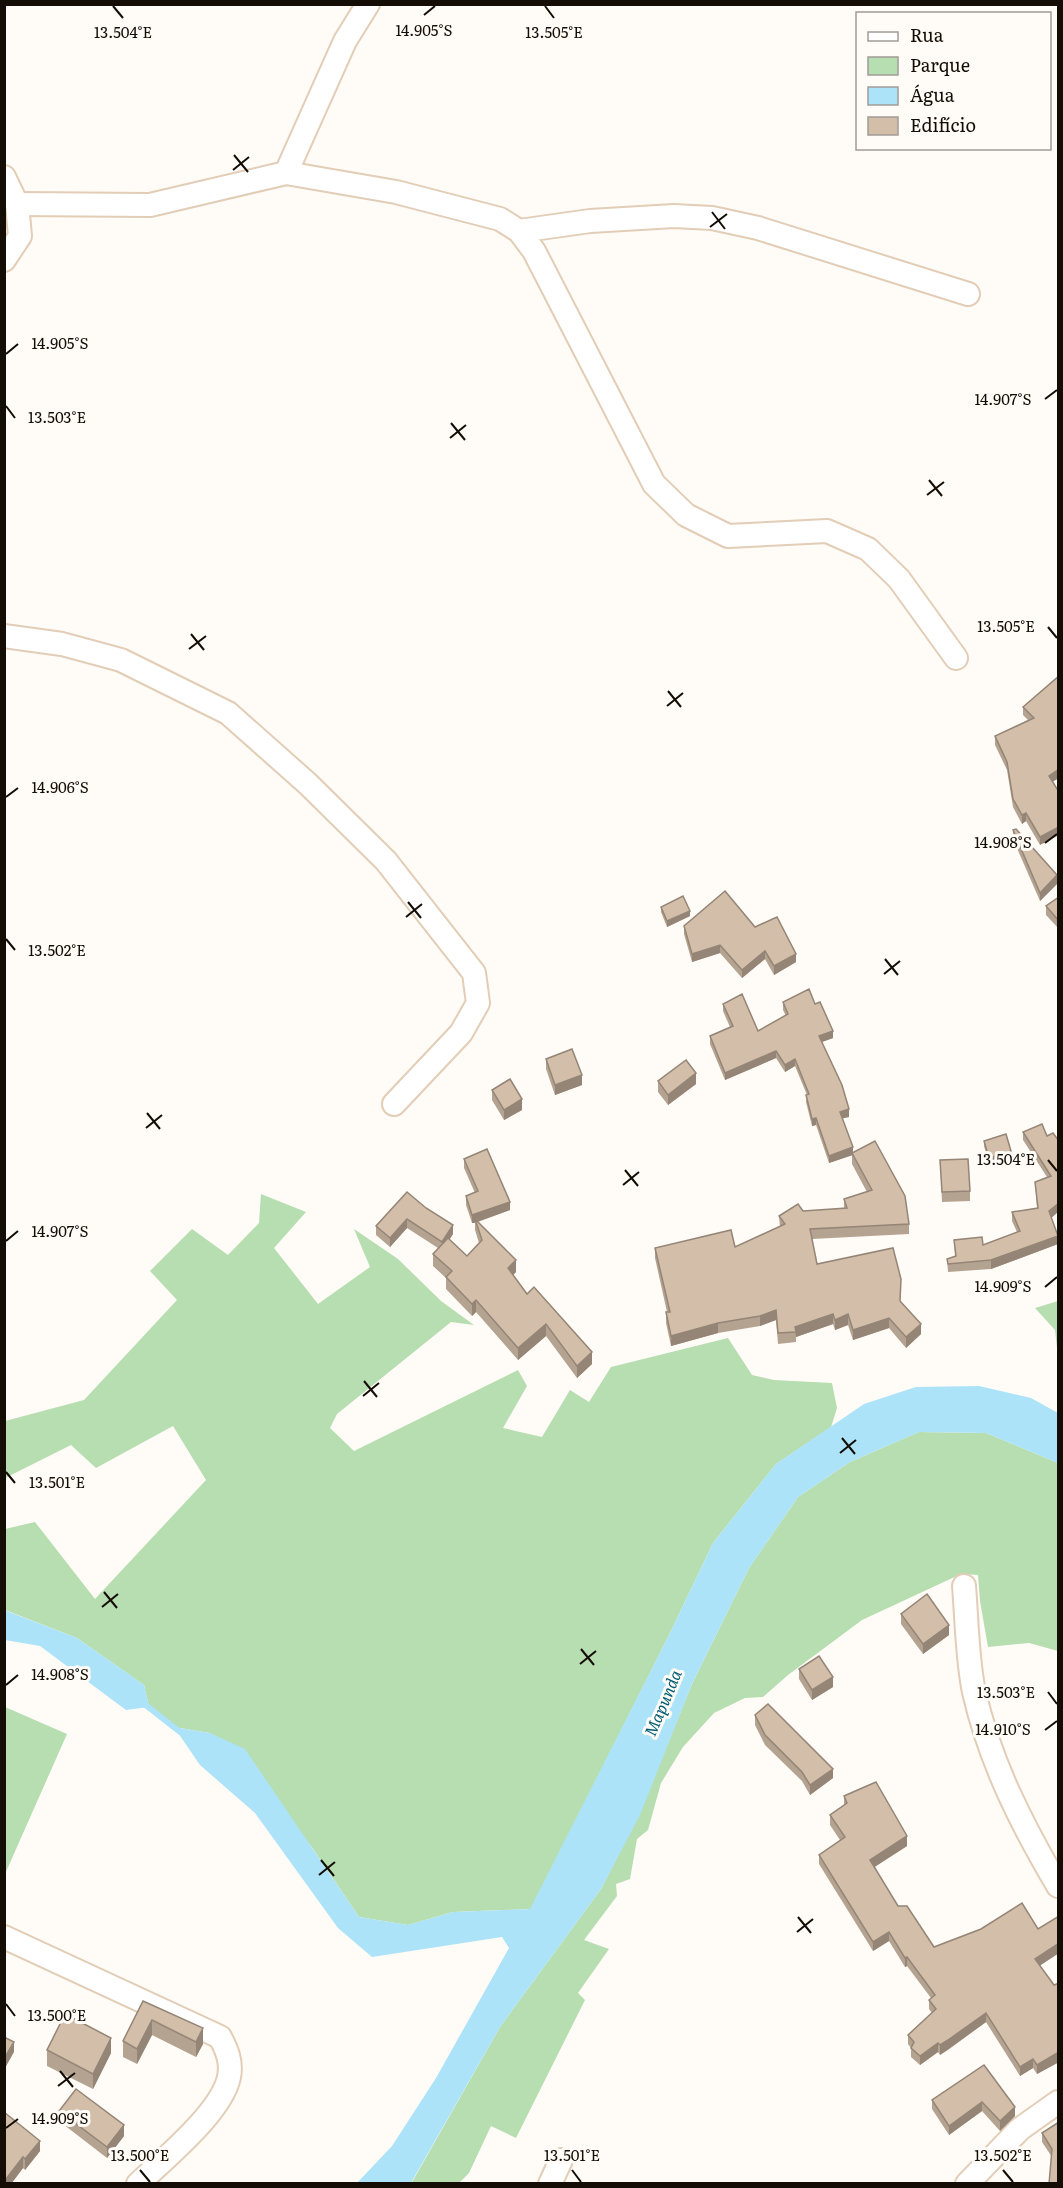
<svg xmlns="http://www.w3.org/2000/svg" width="1063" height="2188" viewBox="0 0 1063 2188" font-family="Literata,serif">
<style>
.green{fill:#b6deb1}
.water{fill:#ace3f8}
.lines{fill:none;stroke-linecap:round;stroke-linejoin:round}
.stream{stroke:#ace3f8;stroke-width:6}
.street-casing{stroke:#e2cdb7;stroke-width:26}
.street{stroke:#fff;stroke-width:22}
.wall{fill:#b5a391}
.shaded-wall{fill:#948576}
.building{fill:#d3bea9;stroke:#948576;stroke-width:1.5}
.ticks{fill:none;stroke:#140d06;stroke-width:2}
.labels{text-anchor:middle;stroke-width:6;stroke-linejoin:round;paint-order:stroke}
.water-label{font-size:16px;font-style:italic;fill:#025d74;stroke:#fffbf6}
.ticks-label{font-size:15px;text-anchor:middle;fill:#140d06;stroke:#fffbf6;stroke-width:6;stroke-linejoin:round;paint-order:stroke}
</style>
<rect width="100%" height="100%" fill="#fffbf6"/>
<g class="green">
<polygon points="261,1194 306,1212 274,1248 318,1304 370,1267 354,1229 398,1259 441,1301 474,1325 451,1322 337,1414 330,1428 354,1451 518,1370 527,1386 503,1428 542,1437 570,1390 589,1402 611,1367 728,1338 752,1375 774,1380 832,1383 837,1408 831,1427 776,1464 713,1543 670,1633 531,1909 453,1912 408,1925 359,1917 311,1846 210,1733 174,1727 164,1720 149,1707 144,1685 77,1638 5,1610 5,1529 35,1522 95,1599 206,1480 173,1426 96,1468 71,1445 5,1478 5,1421 84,1400 177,1300 150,1271 192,1229 228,1255 259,1223"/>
<polygon points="1058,1301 1058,1356 1055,1330 1035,1308"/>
<polygon points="919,1432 986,1433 1058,1463 1058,1651 1029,1643 988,1647 980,1601 978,1575 961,1574 862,1620 788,1675 763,1697 745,1698 714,1713 683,1747 661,1783 648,1830 637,1839 630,1879 616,1884 617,1896 584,1940 609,1949 578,1993 585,2000 516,2138 491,2126 469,2173 459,2183 411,2184 500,2027 601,1889 639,1815 692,1684 749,1568 798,1497 850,1462"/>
<polygon points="5,1707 67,1734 5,1874"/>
</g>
<g class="water">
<polygon points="979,1386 1031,1398 1058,1413 1058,1463 986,1433 919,1432 850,1462 798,1497 749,1568 692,1684 640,1815 601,1889 500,2027 411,2183 357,2183 392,2146 436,2078 509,1948 502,1937 372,1957 338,1928 255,1813 200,1765 174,1727 210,1733 245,1749 359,1917 408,1925 453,1912 530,1909 670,1633 713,1543 776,1464 864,1404 916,1387"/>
<polygon points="4,1610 77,1638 144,1685 149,1707 126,1710 40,1646 5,1640"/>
</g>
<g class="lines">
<polyline class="stream" points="143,1703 180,1732"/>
<defs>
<g id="street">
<polyline points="286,173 345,41 368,4"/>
<polyline points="4,177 17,204 20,236 4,260"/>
<polyline points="17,204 150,205 286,173 396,192 500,219 519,231 534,251 654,484 686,515 728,536 827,531 868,549 899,579 956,658"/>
<polyline points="519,231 590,221 674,216 712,218 758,228 968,294"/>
<polyline points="4,636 62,644 121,660 228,713 308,784 386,861 474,973 478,1003 461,1033 394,1104"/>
<path d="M964,1586C967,1621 967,1659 974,1692C990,1762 1022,1825 1058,1886"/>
<path d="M4,1937L220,2037C227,2050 232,2062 229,2077C222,2112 164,2159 138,2184"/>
<polyline points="550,2184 561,2160"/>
<polyline points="967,2184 1020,2129 1058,2102"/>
</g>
</defs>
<use href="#street" class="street-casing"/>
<use href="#street" class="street"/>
</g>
<g class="wall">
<polygon points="1059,676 1052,782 1040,845 1026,821 1022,824 1013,807 1007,770 995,745 995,736 1028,720 1023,715 1023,707"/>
<polygon points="1013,830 1057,884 1040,901 1013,839"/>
<polygon points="1059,897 1059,929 1046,915 1046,906"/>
<polygon points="661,907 690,916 667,927 661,912"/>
<polygon points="684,926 755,927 796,962 774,975 765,959 742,978 720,953 692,962 684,934"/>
<polygon points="783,1002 815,1004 833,1038 822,1042 849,1117 842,1118 853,1153 909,1224 909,1234 812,1239 817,1264 901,1302 921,1334 906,1348 889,1328 853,1340 848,1325 835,1330 833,1324 796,1337 796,1342 778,1344 776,1320 760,1326 718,1333 671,1346 666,1323 666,1312 667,1312 655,1258 655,1248 735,1247 780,1227 779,1216 803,1211 844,1209 844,1199 867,1192 852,1164 852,1155 829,1163 816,1125 812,1126 806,1102 807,1095 795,1066 785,1072 776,1058 725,1080 710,1044 710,1036 730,1027 723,1011 723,1004 758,1031 786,1016 783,1010"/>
<polygon points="546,1059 582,1085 555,1095 546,1069"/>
<polygon points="658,1081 696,1084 668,1105 658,1092"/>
<polygon points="492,1090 522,1110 504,1120 492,1100"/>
<polygon points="1023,1132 1047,1136 1059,1141 1059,1211 1051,1218 1058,1244 991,1269 948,1272 947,1259 955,1256 954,1240 983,1245 1017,1232 1012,1221 1012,1212 1037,1208 1035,1182 1047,1177 1023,1140"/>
<polygon points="984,1141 1011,1156 989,1163 984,1146"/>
<polygon points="464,1159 510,1210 478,1222 516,1272 513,1275 527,1294 592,1364 577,1378 546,1336 518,1360 476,1312 472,1316 446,1289 446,1278 433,1266 433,1254 438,1248 407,1228 390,1247 376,1235 376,1226 407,1192 453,1234 449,1240 467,1256 479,1243 475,1230 475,1223 472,1223 466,1205 466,1196 475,1193 464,1168"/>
<polygon points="940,1160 970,1191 970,1201 942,1202"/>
<polygon points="901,1614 949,1635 923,1654 901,1624"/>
<polygon points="799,1669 833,1687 812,1700 799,1679"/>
<polygon points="755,1715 833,1778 810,1795 802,1781 765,1745 755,1725"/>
<polygon points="844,1796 907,1846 874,1867 898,1906 934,1947 1038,1929 1059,1916 1059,1953 1039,1965 1054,1985 1059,1983 1059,2062 1037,2074 1033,2068 1020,2076 986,2022 948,2050 940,2055 938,2052 920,2065 911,2057 911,2048 908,2044 908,2035 932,2013 929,2009 929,2000 931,1998 907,1966 905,1967 889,1941 873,1951 819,1864 819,1855 840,1840 830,1825 830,1815 844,1805"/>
<polygon points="143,2001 203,2044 196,2057 152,2035 137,2064 123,2057 123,2041"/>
<polygon points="47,2050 111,2053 93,2089 47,2066"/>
<polygon points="984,2065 1015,2116 1000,2131 982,2111 949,2135 932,2109 932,2100"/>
<polygon points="59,2111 124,2136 107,2158 59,2121"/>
<polygon points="4,2112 40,2151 25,2170 23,2168 11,2184 4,2184"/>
<polygon points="1059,2122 1052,2157 1042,2142 1042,2133"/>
</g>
<g class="shaded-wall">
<polygon points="1059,769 1059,778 1049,784 1049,776"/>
<polygon points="1026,813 1026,821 1022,824 1022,815"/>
<polygon points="1059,827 1059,835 1040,845 1040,837"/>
<polygon points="1057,875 1057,884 1040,901 1040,893"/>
<polygon points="690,911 690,916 667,927 667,921"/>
<polygon points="720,945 720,953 692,962 692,954"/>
<polygon points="765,951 765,959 742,978 742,970"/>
<polygon points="796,954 796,962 774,975 774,966"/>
<polygon points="833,1031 833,1038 819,1043 819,1036"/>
<polygon points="776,1051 776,1058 725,1080 725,1073"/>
<polygon points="795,1059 795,1066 785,1072 785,1065"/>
<polygon points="696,1073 696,1084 668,1105 668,1095"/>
<polygon points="582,1075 582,1085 555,1095 555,1085"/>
<polygon points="522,1099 522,1110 504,1120 504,1110"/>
<polygon points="849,1109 849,1117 840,1119 840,1112"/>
<polygon points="816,1118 816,1125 812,1126 812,1119"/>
<polygon points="853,1147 853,1155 829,1163 829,1156"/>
<polygon points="1011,1151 1011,1156 989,1163 989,1158"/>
<polygon points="510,1202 510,1210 476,1222 475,1219 475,1223 472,1223 472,1215"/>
<polygon points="1059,1203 1059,1211 1049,1220 1049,1211"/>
<polygon points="407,1219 407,1228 390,1247 390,1238"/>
<polygon points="453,1225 453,1234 442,1251 442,1242"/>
<polygon points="1058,1236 1058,1244 991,1269 991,1260"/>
<polygon points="516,1260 516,1272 508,1280 508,1268"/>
<polygon points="476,1300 476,1312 472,1316 472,1304"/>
<polygon points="776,1310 776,1320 760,1326 760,1316"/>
<polygon points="833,1314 833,1324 796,1337 795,1327"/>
<polygon points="848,1314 848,1325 835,1330 835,1320"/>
<polygon points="889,1318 889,1328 853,1340 853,1330"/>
<polygon points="718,1323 718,1333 671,1346 671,1336"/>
<polygon points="546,1324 546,1336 518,1360 518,1348"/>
<polygon points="921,1324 921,1334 906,1348 906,1337"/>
<polygon points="592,1352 592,1364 577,1378 577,1366"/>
<polygon points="949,1625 949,1635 923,1654 923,1644"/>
<polygon points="833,1677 833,1687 812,1700 812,1690"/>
<polygon points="833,1769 833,1778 810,1795 810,1785"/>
<polygon points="907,1836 907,1846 870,1870 870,1860"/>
<polygon points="889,1932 889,1941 873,1951 873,1942"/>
<polygon points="1059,1943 1059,1953 1035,1969 1035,1959"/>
<polygon points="907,1957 907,1966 905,1967 905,1958"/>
<polygon points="986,2013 986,2022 940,2055 940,2045"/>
<polygon points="152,2020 152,2035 137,2064 137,2049"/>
<polygon points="203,2028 203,2044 196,2057 196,2042"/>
<polygon points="111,2038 111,2053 93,2089 93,2074"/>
<polygon points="14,2042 14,2052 4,2070 4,2059"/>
<polygon points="938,2043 938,2052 920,2065 920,2056"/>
<polygon points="1059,2052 1059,2062 1037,2074 1037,2065"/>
<polygon points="1033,2059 1033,2068 1020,2076 1020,2067"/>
<polygon points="982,2102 982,2111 949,2135 949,2126"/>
<polygon points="1015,2107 1015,2116 1000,2131 1000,2121"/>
<polygon points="124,2125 124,2136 107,2158 107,2147"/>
<polygon points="40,2141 40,2151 25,2170 25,2159"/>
<polygon points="23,2157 23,2168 11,2184 6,2184 6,2179"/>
</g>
<g class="building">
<polygon points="1059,676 1059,769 1049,776 1059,792 1059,827 1040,837 1026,813 1022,815 1013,799 1007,762 995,736 1034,718 1023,707"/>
<polygon points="1016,829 1057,875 1040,893 1013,830"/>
<polygon points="725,891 755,927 777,917 796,954 774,966 765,951 742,970 720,945 692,954 684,926"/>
<polygon points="683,896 690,911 667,921 661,907"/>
<polygon points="1059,897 1059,921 1046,906"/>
<polygon points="809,989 815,1004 820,1002 833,1031 819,1036 842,1085 849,1109 840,1112 853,1147 829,1156 816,1118 812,1119 806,1095 809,1094 795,1059 785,1065 776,1051 725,1073 710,1036 733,1026 723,1004 742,994 758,1031 788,1014 783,1002"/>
<polygon points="572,1049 582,1075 555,1085 546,1059"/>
<polygon points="686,1060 696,1073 668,1095 658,1081"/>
<polygon points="510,1079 522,1099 504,1110 492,1090"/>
<polygon points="1042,1124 1047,1136 1053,1133 1059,1141 1059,1203 1049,1211 1058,1236 991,1260 948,1264 947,1259 956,1256 954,1240 982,1237 983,1245 1020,1231 1012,1212 1038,1208 1035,1182 1051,1176 1023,1132"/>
<polygon points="1006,1134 1011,1151 989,1158 984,1141"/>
<polygon points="875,1141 905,1196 909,1224 810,1229 817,1264 893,1248 901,1279 900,1301 921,1324 906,1337 889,1318 853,1330 848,1314 835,1320 833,1314 795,1327 796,1332 778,1333 776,1310 760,1316 718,1323 671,1336 666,1312 670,1312 655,1248 731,1230 735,1247 785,1224 779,1216 798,1204 803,1211 847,1208 844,1199 872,1190 852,1153"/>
<polygon points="487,1149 510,1202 472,1215 466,1196 478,1191 464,1159"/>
<polygon points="968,1159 970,1191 942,1192 940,1160"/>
<polygon points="407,1192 426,1208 453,1225 442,1242 407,1219 390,1238 376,1226"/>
<polygon points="475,1219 516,1260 508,1268 527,1294 534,1287 592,1352 577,1366 546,1324 518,1348 476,1300 472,1304 446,1277 452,1271 433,1254 448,1238 467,1256 482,1240"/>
<polygon points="927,1594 949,1625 923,1644 901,1614"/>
<polygon points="819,1656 833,1677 812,1690 799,1669"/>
<polygon points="768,1704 833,1769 810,1785 802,1772 765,1735 755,1715"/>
<polygon points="876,1782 907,1836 870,1860 898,1906 907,1906 934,1947 981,1929 1022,1903 1038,1929 1059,1916 1059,1943 1035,1959 1054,1985 1059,1983 1059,2052 1037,2065 1033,2059 1020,2067 986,2013 948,2040 940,2045 938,2043 920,2056 911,2048 914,2042 908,2035 936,2009 929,2000 935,1995 907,1957 905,1958 889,1932 873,1942 819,1855 845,1837 830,1815 847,1803 844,1796"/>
<polygon points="143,2001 203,2028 196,2042 152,2020 137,2049 123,2041"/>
<polygon points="65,2014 111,2038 93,2074 47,2050"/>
<polygon points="4,2037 14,2042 4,2059"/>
<polygon points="984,2065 1015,2107 1000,2121 982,2102 949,2126 932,2100"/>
<polygon points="76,2089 124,2125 107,2147 59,2111"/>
<polygon points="4,2112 40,2141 25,2159 23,2157 6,2179 4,2177"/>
<polygon points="1059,2122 1059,2184 1049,2184 1052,2149 1042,2133"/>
</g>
<path class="ticks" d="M113,6L123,18M545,6L554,18M424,15L435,6M234,155L248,172M233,170L249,157M712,212L725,229M710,227L727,214M6,354L18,344M1045,399L1057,390M6,406L15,418M451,423L465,440M450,438L466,425M929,480L942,496M927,495L944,482M1048,627L1057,638M191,634L204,650M189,649L206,636M668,691L681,707M667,706L683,693M6,797L18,788M1045,843L1057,834M408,902L421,918M406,917L422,904M6,939L15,950M885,959L898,975M884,974L900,961M147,1113L160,1129M146,1128L162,1115M1048,1160L1057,1171M625,1170L638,1186M623,1185L639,1172M6,1241L18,1231M1045,1287L1057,1277M364,1381L377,1397M363,1396L379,1383M842,1438L855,1454M840,1453L856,1440M6,1472L15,1483M104,1592L117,1608M102,1607L118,1594M581,1649L594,1665M580,1664L596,1651M6,1685L18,1675M1048,1692L1057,1704M1045,1730L1057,1721M321,1860L334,1876M319,1875L335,1862M798,1917L811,1933M797,1932L813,1919M6,2004L15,2016M60,2071L73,2087M58,2086L75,2073M6,2128L18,2119M140,2170L150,2182M572,2170L581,2182M1003,2170L1013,2182"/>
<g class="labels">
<g class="water-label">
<text transform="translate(663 1703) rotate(-67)" y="6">Mapunda</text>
</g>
</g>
<g class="ticks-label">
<text x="424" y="36">14.905°S</text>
<text x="123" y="38">13.504°E</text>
<text x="554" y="38">13.505°E</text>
<text x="60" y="349">14.905°S</text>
<text x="1003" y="405">14.907°S</text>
<text x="57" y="423">13.503°E</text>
<text x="1006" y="632">13.505°E</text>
<text x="60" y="793">14.906°S</text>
<text x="1003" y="848">14.908°S</text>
<text x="57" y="956">13.502°E</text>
<text x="1006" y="1165">13.504°E</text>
<text x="60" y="1237">14.907°S</text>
<text x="1003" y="1292">14.909°S</text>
<text x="57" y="1488">13.501°E</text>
<text x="60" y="1680">14.908°S</text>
<text x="1006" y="1698">13.503°E</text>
<text x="1003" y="1735">14.910°S</text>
<text x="57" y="2021">13.500°E</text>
<text x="60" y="2124">14.909°S</text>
<text x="140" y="2161">13.500°E</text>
<text x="572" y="2161">13.501°E</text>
<text x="1003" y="2161">13.502°E</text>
</g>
<rect width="1063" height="2188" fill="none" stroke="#140d06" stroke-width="12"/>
<rect x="856" y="12" width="195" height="138" fill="#fffbf6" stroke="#a19c96" stroke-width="1.5"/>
<rect x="868" y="32" width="30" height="9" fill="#ffffff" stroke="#a19c96" stroke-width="1.5"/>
<text x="910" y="42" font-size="18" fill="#140d06">Rua</text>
<rect x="868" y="57" width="30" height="18" fill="#b6deb1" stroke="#a19c96" stroke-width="1.5"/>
<text x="910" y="72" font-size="18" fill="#140d06">Parque</text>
<rect x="868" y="87" width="30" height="18" fill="#ace3f8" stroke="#a19c96" stroke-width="1.5"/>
<text x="910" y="102" font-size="18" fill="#140d06">Água</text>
<rect x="868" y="117" width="30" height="18" fill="#d3bea9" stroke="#a19c96" stroke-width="1.5"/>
<text x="910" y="132" font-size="18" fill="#140d06">Edifício</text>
</svg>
